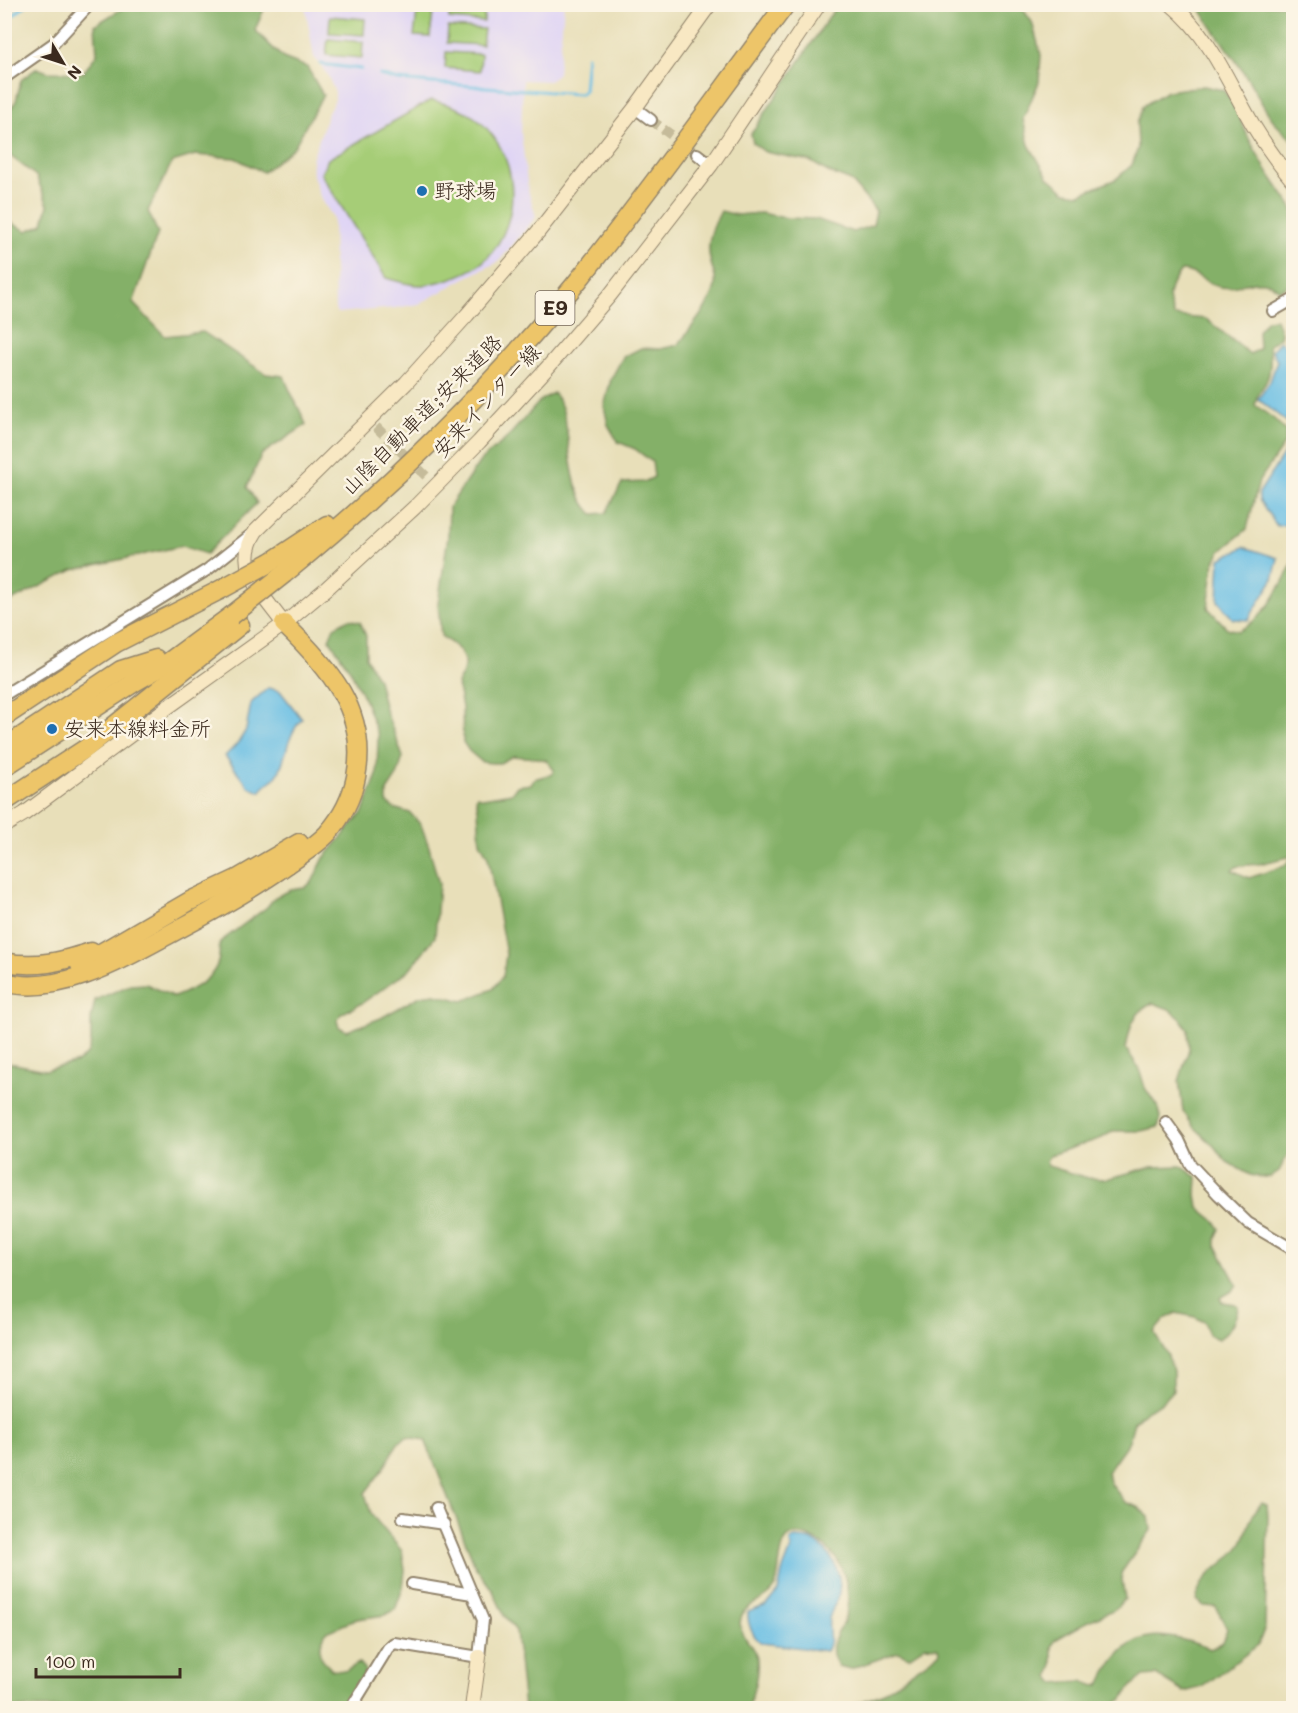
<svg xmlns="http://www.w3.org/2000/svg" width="1298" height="1713" viewBox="0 0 1298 1713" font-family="Mali,'Klee One',sans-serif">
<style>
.built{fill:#dfd4f5}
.green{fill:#a6cd77;stroke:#707c4a;stroke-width:1.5}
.forest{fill:#84b068;stroke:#606d43;stroke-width:1.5}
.water{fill:#67bee4;stroke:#517481;stroke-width:1.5}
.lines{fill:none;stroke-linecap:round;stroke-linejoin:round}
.stream{stroke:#67bee4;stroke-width:3}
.street-tunnel{stroke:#c5bb9a;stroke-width:10;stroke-dasharray:10 5;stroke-linecap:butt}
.street-casing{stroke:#92846c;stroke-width:14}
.secondary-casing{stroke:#92846c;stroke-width:16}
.highway-casing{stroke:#92846c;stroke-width:21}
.street{stroke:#fff;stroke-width:10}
.secondary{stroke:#f8e8c3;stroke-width:14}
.highway{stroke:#edc569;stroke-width:18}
.highway-bridge-casing{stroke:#92846c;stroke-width:21;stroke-linecap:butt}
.highway-bridge{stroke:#edc569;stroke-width:18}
.poi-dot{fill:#1f6fb2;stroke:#fcf5e5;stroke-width:2}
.labels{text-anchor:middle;stroke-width:5;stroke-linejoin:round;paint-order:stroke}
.shield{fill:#fcf5e5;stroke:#75675a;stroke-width:1.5}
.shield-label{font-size:20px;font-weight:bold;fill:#3b2a1e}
.poi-label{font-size:21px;fill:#3b2a1e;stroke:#fcf5e5;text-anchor:start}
.street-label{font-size:21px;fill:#3b2a1e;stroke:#fcf5e5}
</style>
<rect width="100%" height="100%" fill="#fcf5e5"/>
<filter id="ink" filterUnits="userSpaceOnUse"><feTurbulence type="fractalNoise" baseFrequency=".0167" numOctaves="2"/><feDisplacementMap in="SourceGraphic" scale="12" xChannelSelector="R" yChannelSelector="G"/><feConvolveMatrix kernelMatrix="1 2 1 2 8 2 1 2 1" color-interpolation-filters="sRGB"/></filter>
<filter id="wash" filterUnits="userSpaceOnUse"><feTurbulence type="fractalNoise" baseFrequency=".008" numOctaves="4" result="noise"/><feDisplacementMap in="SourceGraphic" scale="24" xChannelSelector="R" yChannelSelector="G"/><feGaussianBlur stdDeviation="1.35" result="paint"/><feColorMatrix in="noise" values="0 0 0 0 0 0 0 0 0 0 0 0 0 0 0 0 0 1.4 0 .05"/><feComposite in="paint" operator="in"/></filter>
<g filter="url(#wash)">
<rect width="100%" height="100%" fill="#e8dfb9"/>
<polygon class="built" points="305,5 564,5 558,73 550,81 523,80 521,133 528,190 536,217 498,262 465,278 419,304 395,308 337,313 335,309 333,217 321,199 313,175 312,160 328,113 335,100 335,92 327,74 314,57"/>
<g class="green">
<polygon points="418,5 434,5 430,37 414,36"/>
<polygon points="450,5 485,5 484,22 449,19"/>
<polygon points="330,16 365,19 364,35 329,33"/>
<polygon points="448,27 484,29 482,45 447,43"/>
<polygon points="328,39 363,42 362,58 326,55"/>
<polygon points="446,52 481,54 480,71 445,68"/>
<path d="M431,100C446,104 462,108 474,117C519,150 525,219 486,259C471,274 443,282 423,285C412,286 397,281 386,278L321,174L328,159Z"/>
</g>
<g class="forest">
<path d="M128,5H268L265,7L255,30L283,58L307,67L323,95L294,147L263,172L235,158L195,155L172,162L148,211L158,233L133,303L165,336L203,332L266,374L284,376C290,394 300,408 306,425L262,454L247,487L257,503L206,554L182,546L73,570L5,604V220L27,231L43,224L48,205L36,176L5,152V116L16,101L21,80L37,68L48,72L83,73L97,54L95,25Z"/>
<path d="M837,5H1020L1032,22L1041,55L1039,82L1023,119L1029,145L1048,177L1066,192L1080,194L1116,179L1132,165L1138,148L1137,123L1143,106L1167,91L1204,86L1223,90L1233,103L1249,139L1266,169L1293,209V283L1280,290C1276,288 1272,284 1268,283C1252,278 1236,290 1220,287C1207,284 1194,270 1181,271C1168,287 1166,297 1174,316L1206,319L1250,354L1259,349L1258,331L1267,320L1276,319L1281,332L1280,337L1269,345C1271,358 1272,372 1265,384C1260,391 1256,396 1255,405L1274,419L1286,431L1285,443L1259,481L1247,529L1220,552L1214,563L1208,608L1227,628L1239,631C1269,614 1278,591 1293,562V856L1259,864L1238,866L1232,870L1249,878L1284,866L1293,857L1294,1101L1290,1110L1293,1124V1145L1279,1171L1270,1177H1260L1250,1175L1227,1162L1212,1144L1193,1126L1183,1111L1179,1081L1189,1049L1188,1030L1181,1019L1169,1009L1153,1003C1131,1014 1130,1027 1126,1049L1139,1068L1145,1088L1159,1109L1161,1117L1158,1127L1141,1131H1113L1102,1138L1050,1155L1046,1161L1048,1166L1088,1178L1106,1179L1151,1167L1181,1166L1197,1177L1196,1195L1198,1207L1215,1221L1220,1229L1216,1239V1245L1237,1285L1231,1292L1220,1298L1222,1302L1235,1304L1238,1306C1237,1318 1229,1334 1218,1339L1209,1335L1204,1322L1195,1317L1176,1313L1165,1319L1154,1332L1168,1356L1173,1371V1390L1161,1403L1147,1410L1134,1422L1129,1441L1107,1472L1111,1484L1125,1502L1138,1507L1149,1517L1151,1530L1121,1573L1125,1599L1115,1609L1085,1623L1055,1640L1052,1647V1667L1049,1677L1054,1683L1082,1681L1095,1686L1100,1685C1126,1627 1158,1629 1211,1649L1222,1642L1227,1629L1216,1607L1204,1606L1197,1600C1197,1577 1225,1564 1238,1549C1249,1535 1247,1516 1262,1503L1267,1505L1268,1516L1265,1627L1258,1645L1202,1687L1184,1692L1156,1675L1144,1676L1132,1686L1122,1700L1113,1704L1111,1708H844L879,1695L939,1653V1650L937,1647L925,1646L909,1657L898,1652L851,1669L838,1666C836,1662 833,1657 833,1653C831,1642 839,1632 843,1623C850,1606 849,1586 842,1570C836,1556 825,1544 811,1538C772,1522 784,1570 774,1589C766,1603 745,1602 741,1618C736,1635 755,1645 757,1659C759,1676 752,1693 749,1708H524L516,1631L504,1615L493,1591L476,1568L425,1440L407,1437L398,1443L384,1468L365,1493L371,1514L402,1551L405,1570L403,1588L395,1610L385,1615L357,1619L326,1632C317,1652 316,1654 332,1670L346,1671L359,1663L366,1671L344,1708H5L4,1062L46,1070L78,1062L88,1053L91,1043V1019L95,1000L130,985L146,984L174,997C190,991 213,980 218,962C220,956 219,949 220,942L267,907L275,897L291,890L304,888L312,882L324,858L363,812L377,775L378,735L365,701L350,670L329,639L334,627L349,619L360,622L366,636V658L378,679L384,706L403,757L397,776L387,791V802L393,808L410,813L421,825L429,847L439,884L435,937L408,971L362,1003L341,1014L337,1021L339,1027L347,1031L381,1018L420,996L435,994L463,1001L493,989L503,976L506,954L488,857L480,842L478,809L476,798L477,796L483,798L512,793L517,786L531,784L534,779L552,774L554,770L546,760L536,758L513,756L500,763H492L482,762L469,751L463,742L462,707L457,683C465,673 468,658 457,648C452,643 446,640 441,636L438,604L448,536L449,507L480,461L506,439L540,401L553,393C576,414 560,483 593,514L606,513L622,483L644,482L654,477L652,462L635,449L618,442L608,425L604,406L611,379L623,357L641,348L660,349L678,345C689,330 709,307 714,290C718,278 712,270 710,259C706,241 713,226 721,211L737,215L761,213L786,218L816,219L853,232L873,225L876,211L851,181L828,172L810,161L765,152L753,143L751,134Z"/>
<path d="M1198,5H1293V140C1267,121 1260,96 1242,70C1228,48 1210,28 1198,5Z"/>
</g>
<g class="water">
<polygon points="1280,341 1293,353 1293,427 1258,399 1270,382 1277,361 1272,350"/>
<polygon points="1293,439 1293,524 1277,526 1259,500 1259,493"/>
<polygon points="1244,547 1278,558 1273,580 1248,620 1233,619 1218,601 1220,559"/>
<path d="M268,688L280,691L302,719C288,734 287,753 279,772C276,780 265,784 260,792L249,787L225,756L238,743L246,730L251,703Z"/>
<path d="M795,1538C802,1539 807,1538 813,1541C831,1551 843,1573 839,1593C837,1602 831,1610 829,1619C827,1631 833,1640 826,1651L762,1643C752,1637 747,1623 748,1612L767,1605L778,1592L782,1572L791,1549L790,1541Z"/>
</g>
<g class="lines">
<g class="stream">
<polyline points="4,23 27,4"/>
<polyline points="320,64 361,69"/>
<polyline points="380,75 398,80 432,83 580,94 584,91 587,56"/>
</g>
</g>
</g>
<g filter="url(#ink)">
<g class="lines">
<g class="street-tunnel">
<polyline points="651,120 697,154"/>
<polyline points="376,427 427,477"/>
</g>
<defs>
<g id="street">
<polyline points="4,78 54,43 90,4"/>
<polyline points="635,108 651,120"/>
<polyline points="697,154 711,165"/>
<polyline points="1273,311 1294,299"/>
<polyline points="4,695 207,570 256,531"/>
<polyline points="1166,1122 1179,1140 1190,1164 1219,1195 1248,1223 1294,1250"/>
<polyline points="403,1518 444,1524"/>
<polyline points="412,1584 472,1594"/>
<polyline points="351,1708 388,1648 394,1643 479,1657 483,1620 436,1508"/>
</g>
<g id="secondary">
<path d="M1171,4C1212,38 1227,81 1253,125C1265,145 1279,164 1294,182"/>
<path d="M284,624C263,595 232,567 256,531L406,383L467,315L538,232L635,108L710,4"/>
<polyline points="4,826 24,814 168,707 284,624 326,589 415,507 479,442 549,366 610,295 711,165 819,4"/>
<polyline points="472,1708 479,1657"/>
</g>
<g id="highway">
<polyline points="271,562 327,525"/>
<path d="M284,574C389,488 487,392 573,287C647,195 715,99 786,4"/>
<polyline points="4,717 116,643 218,591"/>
<polyline points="4,748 121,670 156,659"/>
<polyline points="4,767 135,682 166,664 231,616"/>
<polyline points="4,802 85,749 240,625"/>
<path d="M4,962C37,968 59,962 91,952"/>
<polyline points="80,965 190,901 237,879 299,843"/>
<path d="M4,982C61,998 130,955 179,929C217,909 254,888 288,864C302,854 317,845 328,833C342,817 352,797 356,777C369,712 328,666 284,624"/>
</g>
</defs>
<use href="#street" class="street-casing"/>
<use href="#secondary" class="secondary-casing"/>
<use href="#highway" class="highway-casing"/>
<use href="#street" class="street"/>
<use href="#secondary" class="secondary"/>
<use href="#highway" class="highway"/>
<defs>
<g id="highway-bridge">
<polyline points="218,591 271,562"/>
<polyline points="231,616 284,574"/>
</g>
</defs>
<use href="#highway-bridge" class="highway-bridge-casing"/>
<use href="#highway-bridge" class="highway-bridge"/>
</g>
</g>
<g class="poi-dot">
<circle cx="422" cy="191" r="6"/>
<circle cx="52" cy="729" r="6"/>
</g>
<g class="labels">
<rect class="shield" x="535.5" y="291" width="39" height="34" rx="4.5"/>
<g class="shield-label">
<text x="555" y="315">E9</text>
</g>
<g class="poi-label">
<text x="434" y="198">野球場</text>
<text x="64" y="736">安来本線料金所</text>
</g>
<g class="street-label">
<text transform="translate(487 401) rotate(-47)" y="7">安来インター線</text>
<text transform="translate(422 415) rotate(-45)" y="7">山陰自動車道;安来道路</text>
</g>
</g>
<rect width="1298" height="1713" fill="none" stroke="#fcf5e5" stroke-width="24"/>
<g transform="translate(63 63) rotate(129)" stroke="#fcf5e5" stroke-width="4.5" paint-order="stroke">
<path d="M0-4.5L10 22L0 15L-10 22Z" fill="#3b2a1e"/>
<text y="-9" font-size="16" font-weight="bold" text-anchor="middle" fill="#3b2a1e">N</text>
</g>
<path d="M36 1668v9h144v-9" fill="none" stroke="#3b2a1e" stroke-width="3"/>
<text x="45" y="1668" font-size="18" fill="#3b2a1e" stroke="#fcf5e5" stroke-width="4.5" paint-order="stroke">100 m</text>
</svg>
